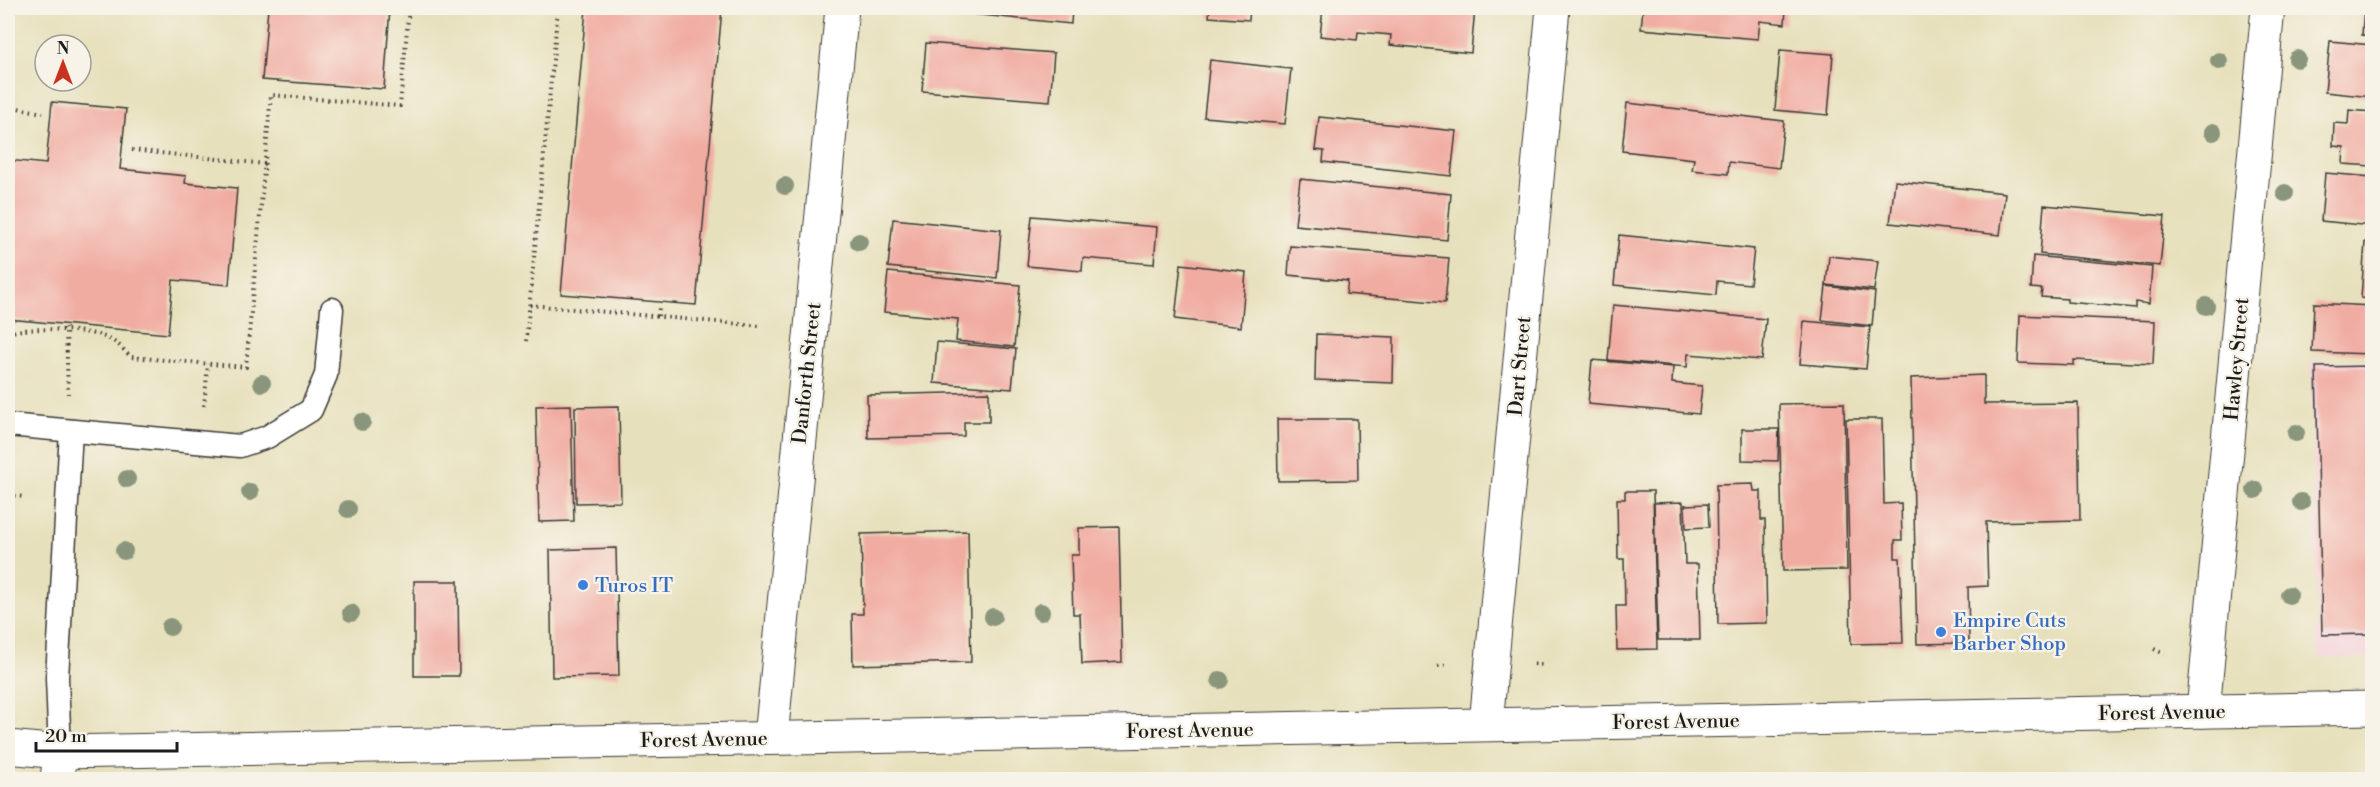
<svg xmlns="http://www.w3.org/2000/svg" width="2380" height="787" viewBox="0 0 2380 787" font-family="'Libre Bodoni',serif">
<style>
.built{fill:#f5cfda}
.building{fill:#f1aca2}
.lines{fill:none;stroke-linecap:round;stroke-linejoin:round}
.service-casing{stroke:#3a3934;stroke-width:25}
.minor-casing{stroke:#3a3934;stroke-width:35}
.tertiary-casing{stroke:#3a3934;stroke-width:35}
.path{stroke:#3a3934;stroke-width:4;stroke-dasharray:1.5 4.5;stroke-linecap:butt}
.service{stroke:#fff;stroke-width:22}
.minor{stroke:#fff;stroke-width:33}
.tertiary{stroke:#fff;stroke-width:33}
.tree{fill:#89967b}
.shop-dot{fill:#3f7fe0;stroke:#f7f3e8;stroke-width:2}
.labels{text-anchor:middle;stroke-width:4.5;stroke-linejoin:round;paint-order:stroke}
.street-label{font-size:20px;fill:#1c1c1c;stroke:#f7f3e8}
.shop-label{font-size:20px;fill:#366cbe;stroke:#f7f3e8;text-anchor:start}
</style>
<rect width="100%" height="100%" fill="#f7f3e8"/>
<filter id="ink" filterUnits="userSpaceOnUse"><feTurbulence type="fractalNoise" baseFrequency=".0167" numOctaves="2"/><feDisplacementMap in="SourceGraphic" scale="12" xChannelSelector="R" yChannelSelector="G"/><feConvolveMatrix kernelMatrix="1 2 1 2 8 2 1 2 1" color-interpolation-filters="sRGB"/></filter>
<filter id="wash" filterUnits="userSpaceOnUse"><feTurbulence type="fractalNoise" baseFrequency=".008" numOctaves="4" result="noise"/><feDisplacementMap in="SourceGraphic" scale="24" xChannelSelector="R" yChannelSelector="G"/><feGaussianBlur stdDeviation="1.35" result="paint"/><feColorMatrix in="noise" values="0 0 0 0 0 0 0 0 0 0 0 0 0 0 0 0 0 1.4 0 .05"/><feComposite in="paint" operator="in"/></filter>
<g filter="url(#wash)">
<rect width="100%" height="100%" fill="#e7e0bc"/>
<polygon class="built" points="2311,361 2372,361 2372,658 2318,658"/>
<g id="blocks">
<g class="building">
<polygon points="268,8 390,8 384,89 262,80"/>
<polygon points="586,8 722,8 696,305 561,294"/>
<polygon points="911,8 1072,8 1071,24"/>
<polygon points="1210,8 1250,8 1249,20 1209,17"/>
<polygon points="1323,8 1475,8 1471,53 1390,45 1391,35 1358,32 1357,40 1320,36"/>
<polygon points="1643,8 1786,8 1785,24 1760,21 1758,39 1641,29"/>
<polygon points="2364,8 2372,8 2372,36 2362,35"/>
<polygon points="2330,41 2372,45 2372,97 2325,92"/>
<polygon points="926,43 1054,53 1050,101 922,91"/>
<polygon points="1780,50 1833,54 1828,115 1775,110"/>
<polygon points="1210,60 1291,69 1285,124 1204,117"/>
<polygon points="52,102 126,109 120,169 186,176 185,183 237,188 229,285 173,280 168,334 8,319 8,160 46,164"/>
<polygon points="1627,103 1784,121 1779,168 1729,162 1728,174 1692,170 1694,159 1622,151"/>
<polygon points="2349,110 2372,112 2372,166 2343,164 2344,147 2333,146 2334,123 2348,124"/>
<polygon points="1319,117 1456,131 1451,176 1323,162 1324,151 1315,150"/>
<polygon points="2325,173 2372,177 2372,226 2321,221"/>
<polygon points="1300,179 1451,194 1447,240 1295,225"/>
<polygon points="1895,181 2005,193 2000,235 1890,223"/>
<polygon points="2044,205 2165,216 2160,266 2040,254"/>
<polygon points="1032,216 1157,227 1154,264 1083,258 1082,271 1027,266"/>
<polygon points="893,219 1001,230 997,278 888,267"/>
<polygon points="1619,235 1754,249 1750,284 1717,281 1716,295 1614,285"/>
<polygon points="2365,242 2372,243 2372,299 2361,298"/>
<polygon points="1290,246 1449,258 1445,303 1346,294 1348,281 1288,275"/>
<polygon points="1829,256 1878,261 1874,290 1826,285"/>
<polygon points="2033,256 2152,267 2149,304 2135,302 2135,308 2067,302 2067,299 2041,297 2042,289 2031,288"/>
<polygon points="1181,264 1246,272 1241,327 1175,319"/>
<polygon points="888,272 1020,285 1014,347 956,341 958,319 884,312"/>
<polygon points="1826,286 1875,292 1872,326 1822,320"/>
<polygon points="2314,303 2372,306 2372,354 2312,352"/>
<polygon points="1613,305 1766,319 1762,360 1688,354 1687,367 1608,360"/>
<polygon points="2020,315 2155,321 2153,364 2074,360 2074,365 2018,363"/>
<polygon points="1804,321 1870,327 1866,369 1800,364"/>
<polygon points="1316,334 1394,337 1393,383 1315,380"/>
<polygon points="937,342 1016,349 1012,389 934,383"/>
<polygon points="1592,360 1673,367 1672,383 1702,386 1699,414 1588,404"/>
<polygon points="2372,366 2372,634 2322,635 2316,367"/>
<polygon points="1984,375 1984,404 2078,403 2080,520 1986,522 1988,586 1968,587 1969,643 1917,644 1911,378"/>
<polygon points="989,392 989,422 964,422 964,436 868,438 867,395"/>
<polygon points="1844,403 1847,570 1783,571 1779,404"/>
<polygon points="571,405 574,521 539,522 536,406"/>
<polygon points="619,406 621,502 576,503 575,407"/>
<polygon points="1277,419 1357,419 1358,480 1278,481"/>
<polygon points="1846,419 1882,419 1884,504 1901,503 1902,540 1895,540 1895,558 1900,558 1903,643 1851,644"/>
<polygon points="1742,429 1779,429 1778,461 1742,460"/>
<polygon points="1753,484 1754,491 1761,491 1761,520 1765,520 1767,623 1718,624 1716,485"/>
<polygon points="1625,491 1653,491 1657,649 1617,650 1616,606 1625,606 1624,559 1618,559 1617,499 1625,499"/>
<polygon points="1683,502 1685,564 1698,564 1700,640 1658,640 1654,503"/>
<polygon points="1708,504 1709,527 1686,528 1685,505"/>
<polygon points="1119,527 1122,662 1082,664 1080,614 1073,614 1071,555 1079,555 1079,528"/>
<polygon points="968,531 971,662 853,665 852,614 863,614 861,534"/>
<polygon points="616,548 619,676 552,677 550,550"/>
<polygon points="414,581 458,581 459,676 414,676"/>
</g>
</g>
</g>
<g filter="url(#ink)">
<use href="#blocks" fill-opacity="0" stroke="#3a3934" stroke-width="1.5"/>
<g class="lines">
<defs>
<g id="service">
<polyline points="8,425 240,446 267,437 311,410 326,375 332,309"/>
<polyline points="60,752 57,678 71,431"/>
</g>
<g id="minor">
<polyline points="2203,711 2268,8"/>
<polyline points="1486,724 1553,8"/>
<polyline points="771,738 842,8"/>
<polyline points="57,780 60,752"/>
</g>
<polyline id="tertiary" points="8,747 60,752 2372,708"/>
</defs>
<use href="#service" class="service-casing"/>
<use href="#minor" class="minor-casing"/>
<use href="#tertiary" class="tertiary-casing"/>
<g class="path">
<polyline points="8,103 18,108 43,113"/>
<polyline points="132,150 265,164"/>
<polyline points="530,305 761,326"/>
<polyline points="658,316 659,308"/>
<polyline points="66,327 68,394"/>
<path d="M8,333C27,326 91,329 109,339C118,343 124,350 131,357L246,367L271,95L400,106L409,8"/>
<polyline points="526,341 558,8"/>
<polyline points="204,406 208,364"/>
<polyline points="8,495 25,497"/>
<polyline points="2154,649 2165,654"/>
<polyline points="1534,664 1543,665"/>
<polyline points="1438,666 1449,664"/>
</g>
<use href="#service" class="service"/>
<use href="#minor" class="minor"/>
<use href="#tertiary" class="tertiary"/>
</g>
<g class="tree">
<circle cx="2297" cy="59" r="9"/>
<circle cx="2219" cy="61" r="9"/>
<circle cx="2213" cy="132" r="9"/>
<circle cx="785" cy="186" r="9"/>
<circle cx="2285" cy="193" r="9"/>
<circle cx="859" cy="242" r="9"/>
<circle cx="2206" cy="306" r="9"/>
<circle cx="262" cy="383" r="9"/>
<circle cx="362" cy="422" r="9"/>
<circle cx="2296" cy="433" r="9"/>
<circle cx="127" cy="479" r="9"/>
<circle cx="2255" cy="490" r="9"/>
<circle cx="250" cy="492" r="9"/>
<circle cx="2301" cy="502" r="9"/>
<circle cx="348" cy="509" r="9"/>
<circle cx="124" cy="551" r="9"/>
<circle cx="2289" cy="595" r="9"/>
<circle cx="1041" cy="612" r="9"/>
<circle cx="351" cy="613" r="9"/>
<circle cx="993" cy="617" r="9"/>
<circle cx="170" cy="627" r="9"/>
<circle cx="1220" cy="680" r="9"/>
</g>
</g>
<g class="shop-dot">
<circle cx="583" cy="585" r="6"/>
<circle cx="1941" cy="632" r="6"/>
</g>
<g class="labels">
<g class="street-label">
<text transform="translate(2236 359) rotate(-85)" y="7">Hawley Street</text>
<text transform="translate(1519 366) rotate(-85)" y="7">Dart Street</text>
<text transform="translate(806 373) rotate(-84)" y="7">Danforth Street</text>
<text transform="translate(2162 712) rotate(-1)" y="7">Forest Avenue</text>
<text transform="translate(1676 721) rotate(-1)" y="7">Forest Avenue</text>
<text transform="translate(1190 730) rotate(-1)" y="7">Forest Avenue</text>
<text transform="translate(704 739) rotate(-1)" y="7">Forest Avenue</text>
</g>
<g class="shop-label">
<text x="595" y="592">Turos IT</text>
<text x="1953" y="627">Empire Cuts<tspan x="1953" dy="23">Barber Shop</tspan></text>
</g>
</g>
<rect width="2380" height="787" fill="none" stroke="#f7f3e8" stroke-width="30"/>
<g transform="translate(63 63)"><circle r="28" fill="#f7f3e8" stroke="#9f9d96" stroke-width="1.5"/>
<path d="M0-4.5L10 22L0 15L-10 22Z" fill="#c8321e"/>
<text y="-9" font-size="16" font-weight="bold" text-anchor="middle" fill="#1c1c1c">N</text>
</g>
<path d="M36 742v9h141v-9" fill="none" stroke="#1c1c1c" stroke-width="3"/>
<text x="45" y="742" font-size="18" fill="#1c1c1c" stroke="#f7f3e8" stroke-width="4.5" paint-order="stroke">20 m</text>
</svg>
